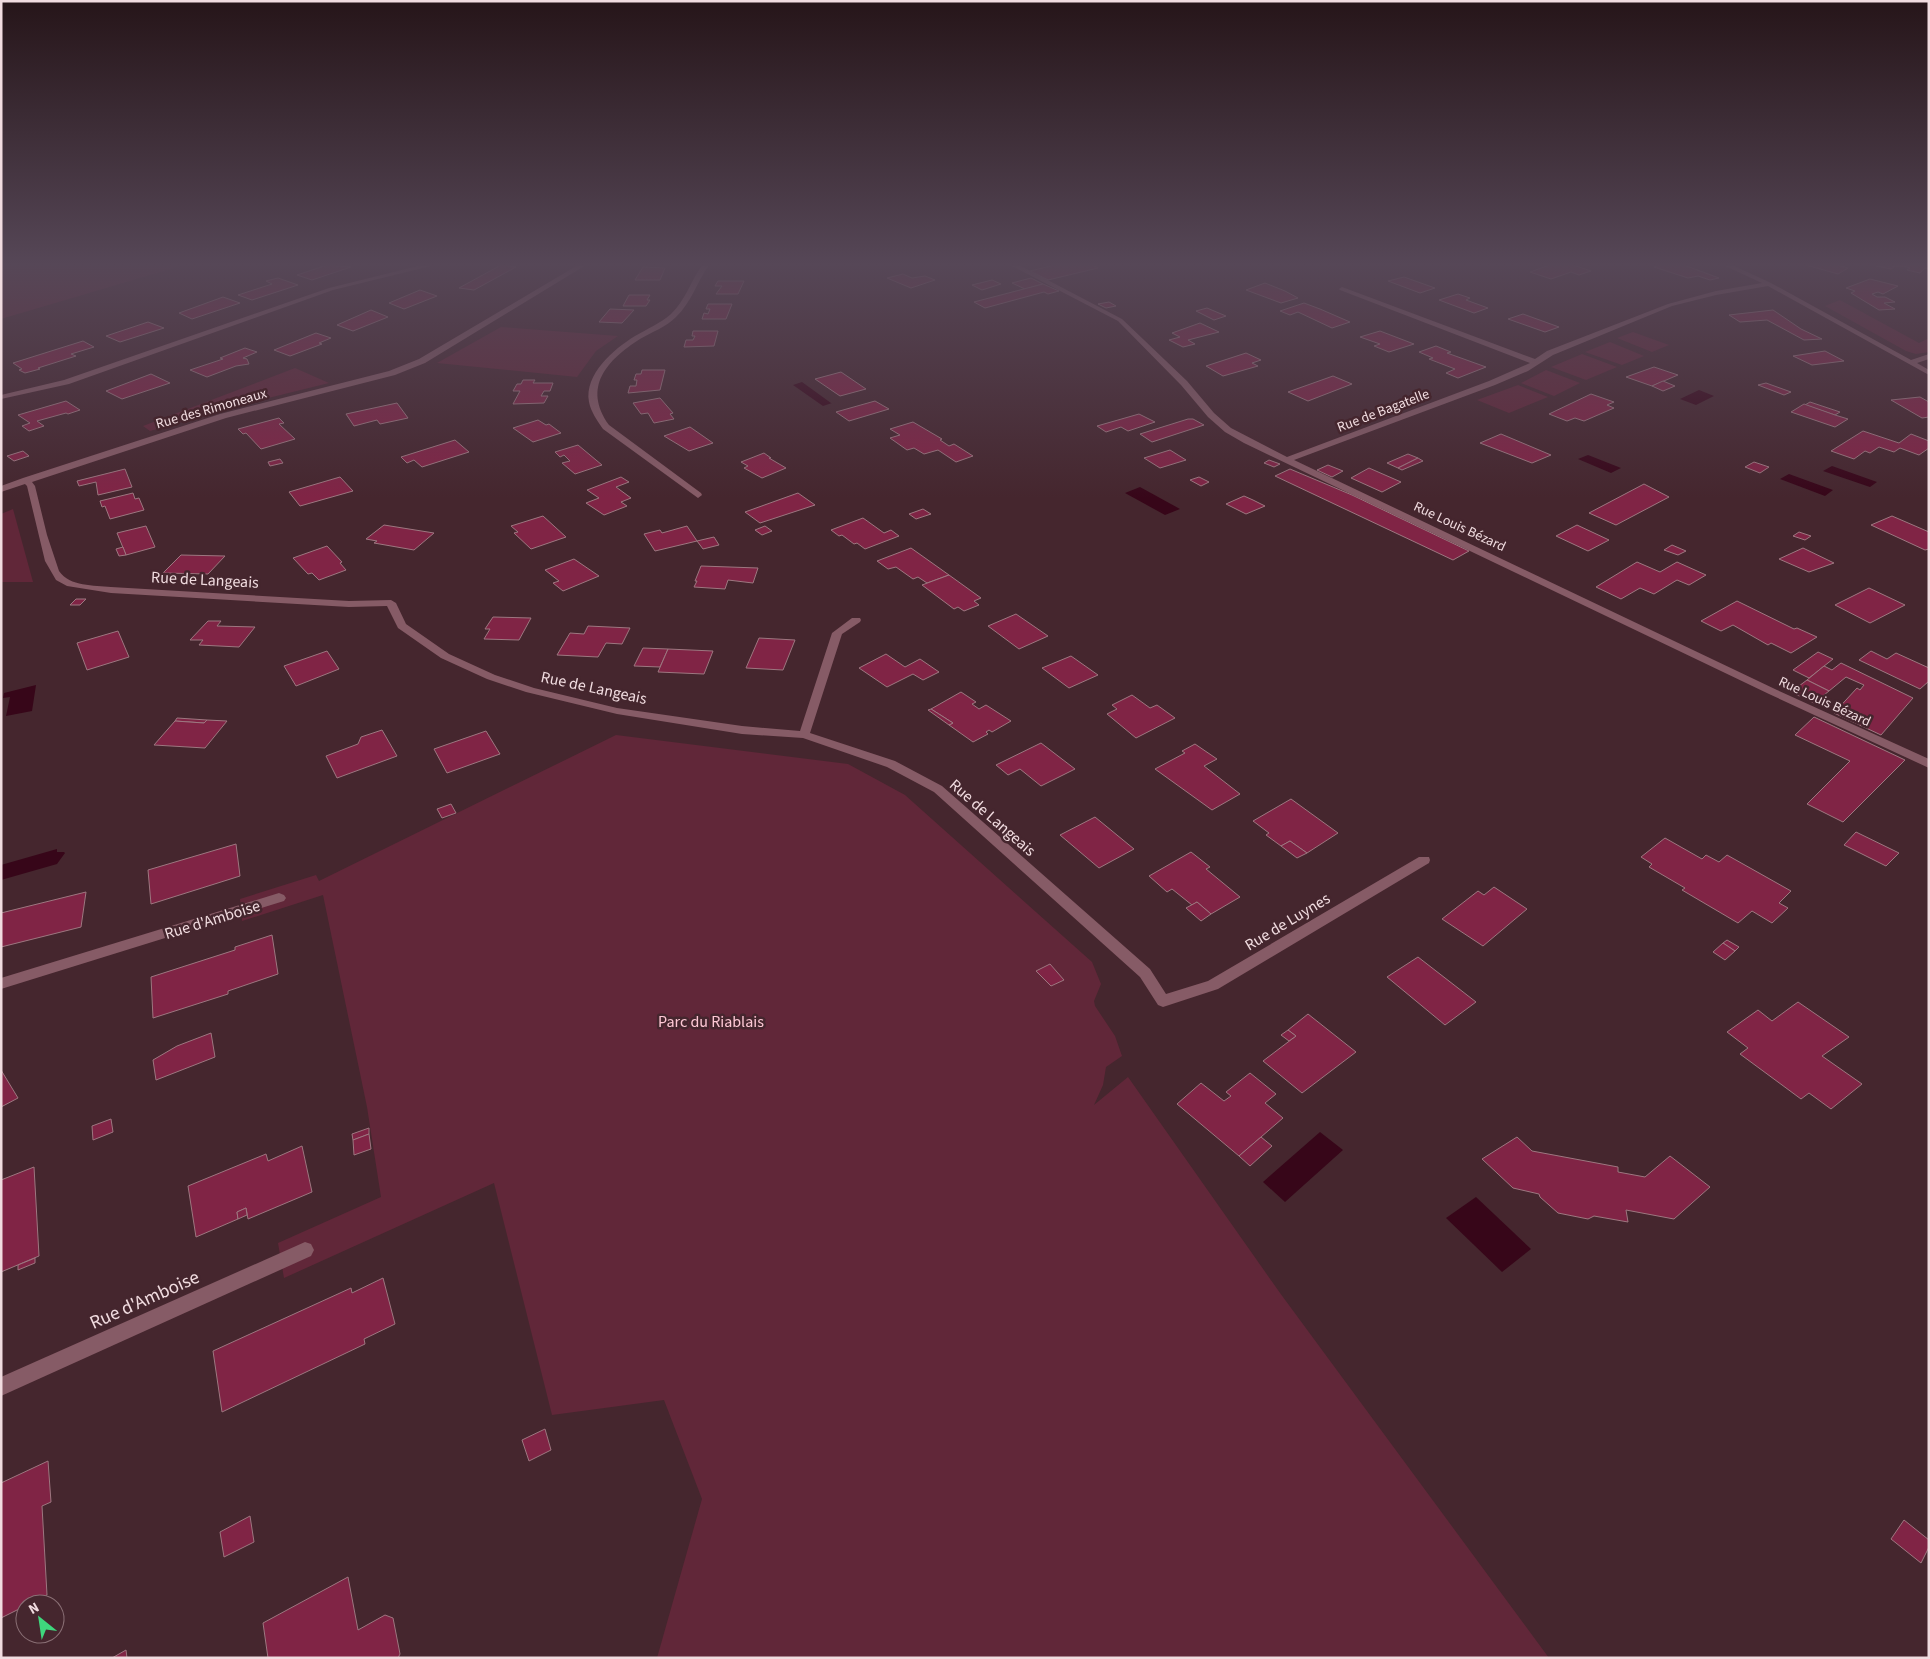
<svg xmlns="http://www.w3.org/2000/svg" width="1930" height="1659" viewBox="0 0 1930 1659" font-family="'Source Sans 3',sans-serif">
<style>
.green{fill:#612739}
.water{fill:#370619}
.building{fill:#802445;stroke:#9d7780}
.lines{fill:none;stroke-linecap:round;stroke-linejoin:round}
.minor{fill:#865b66;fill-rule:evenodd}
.labels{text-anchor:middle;stroke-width:5;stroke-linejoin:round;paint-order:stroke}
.far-street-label{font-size:14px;fill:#f1dce0;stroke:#45262e}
.street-label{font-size:16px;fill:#f1dce0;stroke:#45262e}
.park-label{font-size:16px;fill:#fec8d5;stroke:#45262e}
.near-street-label{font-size:19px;fill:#f1dce0;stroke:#45262e}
</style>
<rect width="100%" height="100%" fill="#45262e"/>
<g class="green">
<polygon points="1,265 184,265 1,319"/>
<polygon points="1840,300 1919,343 1929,338 1929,352 1916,354 1906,351 1825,306"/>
<polygon points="501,327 618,336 596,351 577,377 437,363"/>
<polygon points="1633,332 1669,345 1652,352 1617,338"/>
<polygon points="1610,342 1644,356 1622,365 1585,352"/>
<polygon points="1582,354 1617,367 1586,380 1551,367"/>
<polygon points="295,368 329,383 236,406 150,431 143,426"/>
<polygon points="1546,370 1580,383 1554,396 1521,383"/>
<polygon points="1518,385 1548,397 1509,413 1477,400"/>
<polygon points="13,509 33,582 1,582 1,514"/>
<polygon points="616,735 848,764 905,795 1092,962 1101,984 1094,1001 1095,1006 1115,1036 1122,1056 1106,1067 1103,1085 1094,1105 1128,1077 1280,1293 1549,1658 657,1658 702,1499 664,1400 552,1415 494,1183 284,1278 278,1243 381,1197 367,1107 323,895 242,921 240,899 316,875 319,881"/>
</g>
<g class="water">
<polygon points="802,382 831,403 832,403 823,406 793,385"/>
<polygon points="1699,390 1714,396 1696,405 1680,399"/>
<polygon points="1588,455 1621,468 1611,473 1578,459"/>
<polygon points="1832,466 1877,482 1870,487 1823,471"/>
<polygon points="1789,474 1833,490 1825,496 1780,479"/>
<polygon points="1140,487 1180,509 1165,515 1125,493"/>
<polygon points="36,685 32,711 6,716 10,697 3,698 4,693"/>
<polygon points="57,849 57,852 64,852 65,853 57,864 1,880 1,865"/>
<polygon points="1320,1132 1343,1150 1285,1202 1263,1182"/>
<polygon points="1476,1197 1531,1249 1502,1272 1446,1218"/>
</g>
<g class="building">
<polygon points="327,265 351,267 312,280 297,275"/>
<polygon points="501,265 516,267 474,290 459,288"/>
<polygon points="1055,265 1093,265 1098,268 1048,280 1030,271"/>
<polygon points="1550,265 1573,265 1591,271 1579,275 1571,272 1551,279 1530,272"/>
<polygon points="1659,265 1684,265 1719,278 1710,280 1698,276 1688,278 1654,267"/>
<polygon points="1806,265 1837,265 1848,268 1838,274"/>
<polygon points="1929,265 1929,269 1925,268 1920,273 1907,270 1910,268 1903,266 1895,266 1891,269 1876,266"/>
<polygon points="643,267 665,268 660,280 635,280"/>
<polygon points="903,274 912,278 925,276 935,280 911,288 887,278"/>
<polygon points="1404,277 1435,288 1420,293 1388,281"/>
<polygon points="278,278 298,285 252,300 238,295 272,284 266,281"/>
<polygon points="1031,278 1043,284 1025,289 1012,283"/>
<polygon points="1870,279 1898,286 1883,294 1878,292 1872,294 1877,297 1885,297 1895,302 1884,303 1895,309 1879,310 1851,293 1855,291 1846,288"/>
<polygon points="992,280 1001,284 982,290 972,285"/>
<polygon points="718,281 744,281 738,294 716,294 722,286 715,286"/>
<polygon points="1265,283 1285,291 1298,298 1281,303 1246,290"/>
<polygon points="1043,284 1059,291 1048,294 1044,292 985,308 974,302"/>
<polygon points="420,290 437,296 404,309 389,303"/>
<polygon points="1458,294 1470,298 1466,300 1488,308 1474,313 1439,300"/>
<polygon points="629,295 650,295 647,300 650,300 646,306 623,306"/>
<polygon points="223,297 240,303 192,319 179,313"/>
<polygon points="1109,302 1116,306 1106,308 1098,304"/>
<polygon points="1304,303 1320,309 1350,322 1332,328 1298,312 1290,315 1280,311"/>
<polygon points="708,304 732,304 726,319 702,319 704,313 708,314 710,309 706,309"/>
<polygon points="1207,308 1226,316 1214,320 1196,311"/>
<polygon points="610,309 634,310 622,323 599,322"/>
<polygon points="371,310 388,317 353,331 337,325"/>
<polygon points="1773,310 1801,329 1822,339 1804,340 1767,320 1740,322 1729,315"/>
<polygon points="1523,314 1559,327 1545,332 1508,319"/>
<polygon points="148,322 164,328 120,342 106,336"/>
<polygon points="1200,323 1219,332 1188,340 1195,344 1183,347 1169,340 1180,337 1172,333"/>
<polygon points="693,331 718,331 714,346 684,347 686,340 693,340 695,336 692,336"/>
<polygon points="1380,331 1414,344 1389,352 1374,346 1380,344 1360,337"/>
<polygon points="316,333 331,338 319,343 322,344 290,356 274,350"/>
<polygon points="83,341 94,347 71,354 76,356 38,368 40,369 25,373 19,370 22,369 13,363"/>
<polygon points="1436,346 1451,352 1447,353 1486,367 1458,378 1446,373 1455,369 1429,359 1433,358 1419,352"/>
<polygon points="245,348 257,352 243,358 247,359 249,364 236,366 207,377 190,370 223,359 220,358"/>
<polygon points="1825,351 1844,361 1812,365 1793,356"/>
<polygon points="1246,353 1261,360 1252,363 1258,366 1223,376 1206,366"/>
<polygon points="1654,367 1678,375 1652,386 1626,377"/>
<polygon points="642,370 665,370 660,390 628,393 630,386 636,386 637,380 634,380 636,374 641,374"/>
<polygon points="841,372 866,389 840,396 815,379"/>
<polygon points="151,374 170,383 122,399 106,391"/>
<polygon points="1333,376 1352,384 1308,401 1288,392"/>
<polygon points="523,380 535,380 533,383 553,383 550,391 544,391 541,396 548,396 544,403 513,404 520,391 513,391 517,384 521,384"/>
<polygon points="1663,381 1675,386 1663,391 1652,386"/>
<polygon points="1766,383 1791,392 1784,395 1758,385"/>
<polygon points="1591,394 1614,402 1607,405 1614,408 1584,421 1575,418 1567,421 1549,414"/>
<polygon points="1920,397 1929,402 1929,417 1922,418 1891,400"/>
<polygon points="660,398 673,413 670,414 674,419 654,423 648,413 641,414 633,403"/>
<polygon points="66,401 80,410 68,414 66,413 37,421 44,426 29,431 22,426 30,423 18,415"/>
<polygon points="875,401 889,409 849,421 836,412"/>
<polygon points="1810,402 1840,412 1835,415 1805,405"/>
<polygon points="397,403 408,418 380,424 377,420 354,426 346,414"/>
<polygon points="1804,404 1835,415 1848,419 1835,427 1791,412"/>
<polygon points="1139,414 1155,422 1128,431 1121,427 1106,432 1097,426"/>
<polygon points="279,418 284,423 279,424 295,439 261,449 246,433 243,434 238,429"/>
<polygon points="1188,419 1193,419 1204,425 1152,442 1140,434"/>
<polygon points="538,420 546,425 549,424 561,433 533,442 513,428"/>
<polygon points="913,422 942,439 940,440 949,446 954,444 973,456 956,462 938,450 924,454 914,448 907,450 890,438 900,435 890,429"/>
<polygon points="690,427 713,443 689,451 664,436"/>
<polygon points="1863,431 1899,443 1911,434 1929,441 1929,448 1919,455 1900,448 1894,452 1879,447 1870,453 1865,451 1854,459 1831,451"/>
<polygon points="1501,434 1551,455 1532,463 1480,443"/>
<polygon points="455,440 469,452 422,467 414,460 407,463 401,457"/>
<polygon points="578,445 602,465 575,474 562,463 570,461 564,455 560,457 555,452"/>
<polygon points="1170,450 1186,460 1160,468 1144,458"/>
<polygon points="23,451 29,456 14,461 7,456"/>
<polygon points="764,453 771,458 769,458 786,468 762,478 744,468 748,466 741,462"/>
<polygon points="1408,454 1418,458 1398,468 1387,463"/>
<polygon points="1418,458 1423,461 1402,470 1398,468"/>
<polygon points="280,459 283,463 270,466 268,462"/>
<polygon points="1269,460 1280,464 1274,467 1264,463"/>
<polygon points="1754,462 1769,467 1760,473 1745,467"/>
<polygon points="1328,465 1343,471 1332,477 1317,470"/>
<polygon points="1369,468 1401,482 1382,492 1351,478"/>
<polygon points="125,469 132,487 98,495 96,482 79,486 77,481"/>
<polygon points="1290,469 1352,495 1469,551 1453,560 1275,476"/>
<polygon points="340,477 353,491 300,506 289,492"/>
<polygon points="621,477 629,482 616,487 631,498 621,502 627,506 604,515 586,503 599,498 587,490"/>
<polygon points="1199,477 1209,482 1201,486 1190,480"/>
<polygon points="1644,484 1669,497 1616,525 1589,513"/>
<polygon points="133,493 135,499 139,498 144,510 110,519 105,506 102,507 100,501"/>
<polygon points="798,493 815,505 760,523 745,512"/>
<polygon points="1244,496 1253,500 1265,506 1246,514 1226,504"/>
<polygon points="923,509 931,514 916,519 909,514"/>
<polygon points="543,516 566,537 531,549 514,533 518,532 511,526"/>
<polygon points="1892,516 1929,532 1929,549 1925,550 1871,525"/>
<polygon points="863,518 884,533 891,530 899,536 865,549 857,543 854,544 842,535 839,536 831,530"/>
<polygon points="384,525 434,533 414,550 374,543 377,541 366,539"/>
<polygon points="1577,525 1609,540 1588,551 1556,536"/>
<polygon points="146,526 155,547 126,555 117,533"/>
<polygon points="687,526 697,541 655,551 644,534 660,530 662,533"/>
<polygon points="765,526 772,531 762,535 755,530"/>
<polygon points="1799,532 1811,536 1805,540 1793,536"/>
<polygon points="714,537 719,545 703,549 697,541"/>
<polygon points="1672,545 1686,551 1678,555 1664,550"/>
<polygon points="327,546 342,562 340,563 346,570 319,580 312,573 308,574 293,558"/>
<polygon points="123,547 126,555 119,556 116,549"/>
<polygon points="911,548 949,575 927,583 918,577 913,579 896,567 888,569 877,561"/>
<polygon points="1803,548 1834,563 1809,572 1779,559"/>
<polygon points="181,555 225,556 208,574 163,573"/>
<polygon points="574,559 599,576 563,591 553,583 559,581 545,570"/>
<polygon points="1637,562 1660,572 1677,562 1706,575 1689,585 1677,580 1654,594 1640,588 1621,599 1596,587"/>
<polygon points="701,566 758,568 753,583 728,580 725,589 694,587 697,581 695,581"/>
<polygon points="949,575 981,598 974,601 979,605 964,611 958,607 954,609 922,585"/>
<polygon points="1869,588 1905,605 1870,623 1835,605"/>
<polygon points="76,599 86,599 80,605 70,605"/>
<polygon points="1737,601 1794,629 1797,628 1817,637 1791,653 1771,643 1768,645 1733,625 1721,631 1701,621"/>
<polygon points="1016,614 1048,636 1019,649 988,626"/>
<polygon points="493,617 531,618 519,640 484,639 490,629 485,629"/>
<polygon points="208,621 221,621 217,626 255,627 239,647 199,645 203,640 190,640"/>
<polygon points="588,626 630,628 622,644 606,643 598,657 557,655 570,633 584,634"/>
<polygon points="118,631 129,657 87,670 77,643"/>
<polygon points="759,638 795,640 783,670 746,668"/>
<polygon points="643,648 668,649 660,667 634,666"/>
<polygon points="668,649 713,651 704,674 658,672"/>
<polygon points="327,651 339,669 296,686 284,666"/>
<polygon points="1871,651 1887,659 1896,653 1929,668 1929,681 1920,689 1859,660"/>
<polygon points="1818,652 1833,659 1809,678 1793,670"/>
<polygon points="886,654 905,667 920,659 939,672 923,680 913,674 887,687 859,668"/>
<polygon points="1071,656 1098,675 1069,688 1042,668"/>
<polygon points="1841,663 1913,698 1881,735 1834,713 1857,688 1860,690 1864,685 1846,677 1829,691 1807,680 1824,666 1832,670"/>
<polygon points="1807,680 1829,691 1814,703 1791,692"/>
<polygon points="961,692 976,702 972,704 979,709 986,705 1011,721 992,732 989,730 986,732 988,734 973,742 949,725 953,723 931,709"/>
<polygon points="1132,695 1150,708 1157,705 1175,718 1136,738 1107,714 1117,709 1112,705"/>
<polygon points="931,709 953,723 949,725 928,710"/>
<polygon points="1814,717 1905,760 1843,822 1807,804 1850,761 1795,735"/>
<polygon points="177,718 207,720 204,723 175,721"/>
<polygon points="207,720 227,721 205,748 154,745 175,721 204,723"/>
<polygon points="382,730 397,756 337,778 326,756 358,744 361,737"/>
<polygon points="486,731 500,754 447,773 434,749"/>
<polygon points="1041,743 1075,769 1041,786 1020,769 1008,775 996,765"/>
<polygon points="1195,744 1217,759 1204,766 1240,794 1212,810 1155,769 1185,753 1182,751"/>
<polygon points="1291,799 1338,833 1307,853 1290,841 1281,846 1266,835 1269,833 1253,821"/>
<polygon points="451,804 456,813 442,818 437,809"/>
<polygon points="1095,817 1134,849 1099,868 1060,835"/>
<polygon points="1856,832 1899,853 1886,866 1844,845"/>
<polygon points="1665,838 1702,859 1706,855 1719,862 1727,855 1791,891 1779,903 1788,908 1772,923 1752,911 1738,923 1682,890 1685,888 1649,867 1652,864 1641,857"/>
<polygon points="1290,841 1307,853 1297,858 1281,846"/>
<polygon points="236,844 240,876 151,904 148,870"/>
<polygon points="1191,852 1210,867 1206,869 1240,897 1211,914 1197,902 1192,905 1172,889 1167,892 1149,876"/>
<polygon points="1494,887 1527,909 1483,946 1442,919 1478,891 1484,895"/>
<polygon points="86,892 81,927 1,947 1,913"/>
<polygon points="1197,902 1211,914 1201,921 1186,908"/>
<polygon points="272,935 278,974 228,991 228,994 153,1018 151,977 235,950 235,947"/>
<polygon points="1727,940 1739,947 1735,951 1723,943"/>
<polygon points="1723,943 1735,951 1725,960 1713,952"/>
<polygon points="1418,957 1476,1002 1445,1025 1387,977"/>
<polygon points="1050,964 1064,980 1051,986 1036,971"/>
<polygon points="1798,1002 1849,1037 1822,1056 1862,1084 1831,1109 1809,1093 1801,1099 1740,1054 1748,1048 1727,1032 1758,1010 1772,1021"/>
<polygon points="1308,1014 1356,1052 1302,1093 1263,1061 1296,1036 1288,1030"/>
<polygon points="1288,1030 1296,1036 1289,1041 1281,1035"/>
<polygon points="211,1033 215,1057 156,1080 153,1060 177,1046"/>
<polygon points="1,1070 18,1098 1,1107"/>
<polygon points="1250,1073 1276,1094 1265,1103 1283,1118 1239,1156 1177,1104 1201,1083 1224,1101 1231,1096 1226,1092"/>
<polygon points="111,1119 113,1132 93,1140 92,1126"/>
<polygon points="369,1128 369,1134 353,1140 352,1134"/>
<polygon points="369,1134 371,1149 354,1155 353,1140"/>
<polygon points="1261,1137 1272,1146 1250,1166 1239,1156"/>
<polygon points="1517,1137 1532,1151 1618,1167 1618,1172 1645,1177 1670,1156 1710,1187 1674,1219 1626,1210 1628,1222 1594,1216 1588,1219 1558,1213 1540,1197 1539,1194 1513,1188 1482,1159"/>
<polygon points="302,1146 312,1192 248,1219 246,1208 237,1212 238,1219 196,1237 188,1186 266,1154 268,1161"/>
<polygon points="34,1167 39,1256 1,1272 1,1180"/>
<polygon points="246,1208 247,1215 238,1219 237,1212"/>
<polygon points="35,1258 35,1263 18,1270 18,1265"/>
<polygon points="383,1278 395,1324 364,1339 365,1344 222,1412 213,1351 351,1288 352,1293"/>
<polygon points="545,1429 551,1450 529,1461 522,1440"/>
<polygon points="48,1461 51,1502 42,1506 47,1595 25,1604 25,1606 1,1618 1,1483"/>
<polygon points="250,1516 254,1542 224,1557 220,1532"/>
<polygon points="1904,1520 1929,1540 1929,1547 1921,1563 1891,1539"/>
<polygon points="348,1577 358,1630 385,1615 393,1618 400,1654 398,1658 268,1658 263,1623"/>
<polygon points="126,1650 127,1658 112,1658"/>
</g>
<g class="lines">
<g class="minor">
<polygon points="422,265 435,265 333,290 69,384 1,399 1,395 64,380 329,288"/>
<path d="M578,265H586L425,363L395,375L226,418L32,482L35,486L47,535L59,571C70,587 94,585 111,587L349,601L391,600L396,603L406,624L449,654L495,675L534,688L617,708L742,726L800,731L832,633L852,618H860L861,620L860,622L842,634L810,733L895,761L942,786L1150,969L1166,994L1208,981L1419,857H1429L1430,860L1429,863L1218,989L1163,1007L1158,1005L1140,977L934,792L887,767L803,738L742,734L617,714L526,692L487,679L441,658L398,628L387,606L349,607L111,593L67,586L56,580L45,561L27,486L25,484L1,492V486L23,478L220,414L389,371L419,359Z"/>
<path d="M702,265H709C697,282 691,303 676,317C666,327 652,332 640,339C607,360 582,387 609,425L701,493L702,495L698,498L603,429C597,420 591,412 589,402C584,374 614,349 635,336C647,329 661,323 671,314C685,301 691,281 702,265Z"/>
<polygon points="1010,265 1019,265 1122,319 1187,381 1214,413 1231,428 1287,457 1489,381 1530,363 1340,290 1339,289 1342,287 1535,359 1547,351 1668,304 1716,291 1762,283 1723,265 1732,265 1771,283 1911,360 1929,354 1929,359 1917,363 1929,370 1929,375 1768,286 1716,295 1672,306 1553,355 1528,371 1495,385 1294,460 1777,690 1929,759 1929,768 1769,694 1244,443 1225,432 1208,417 1181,385 1118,321"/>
<polygon points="279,893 284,895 286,898 284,901 1,989 1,978"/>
<polygon points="305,1242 311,1244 314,1250 311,1256 1,1396 1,1377"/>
</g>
</g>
<linearGradient id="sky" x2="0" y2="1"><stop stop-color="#261519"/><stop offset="0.53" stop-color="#564757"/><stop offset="1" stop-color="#564757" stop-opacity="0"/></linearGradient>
<rect width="1930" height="498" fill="url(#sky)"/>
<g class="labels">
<g class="far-street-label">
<text transform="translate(211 408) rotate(-16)" y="5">Rue des Rimoneaux</text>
<text transform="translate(1383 410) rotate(-21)" y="5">Rue de Bagatelle</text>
<text transform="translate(1460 526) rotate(25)" y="5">Rue Louis Bézard</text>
<text transform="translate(1825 701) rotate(25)" y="5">Rue Louis Bézard</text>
</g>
<g class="street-label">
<text transform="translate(205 579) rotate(3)" y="6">Rue de Langeais</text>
<text transform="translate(594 687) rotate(12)" y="6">Rue de Langeais</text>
<text transform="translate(993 817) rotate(41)" y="6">Rue de Langeais</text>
<text transform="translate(212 919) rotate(-17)" y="6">Rue d'Amboise</text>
<text transform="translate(1287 921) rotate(-31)" y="6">Rue de Luynes</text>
</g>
<g class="park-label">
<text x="711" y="1027">Parc du Riablais</text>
</g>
<g class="near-street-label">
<text transform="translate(144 1299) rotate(-24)" y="7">Rue d'Amboise</text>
</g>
</g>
<rect width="1930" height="1659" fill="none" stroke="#f1dce0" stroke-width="5"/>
<g transform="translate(40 1619) rotate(330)"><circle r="24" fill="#45262e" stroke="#8a6f75"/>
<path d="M0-4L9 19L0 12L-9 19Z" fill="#3fd77d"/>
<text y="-8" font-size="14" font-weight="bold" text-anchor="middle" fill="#f1dce0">N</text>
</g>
</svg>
